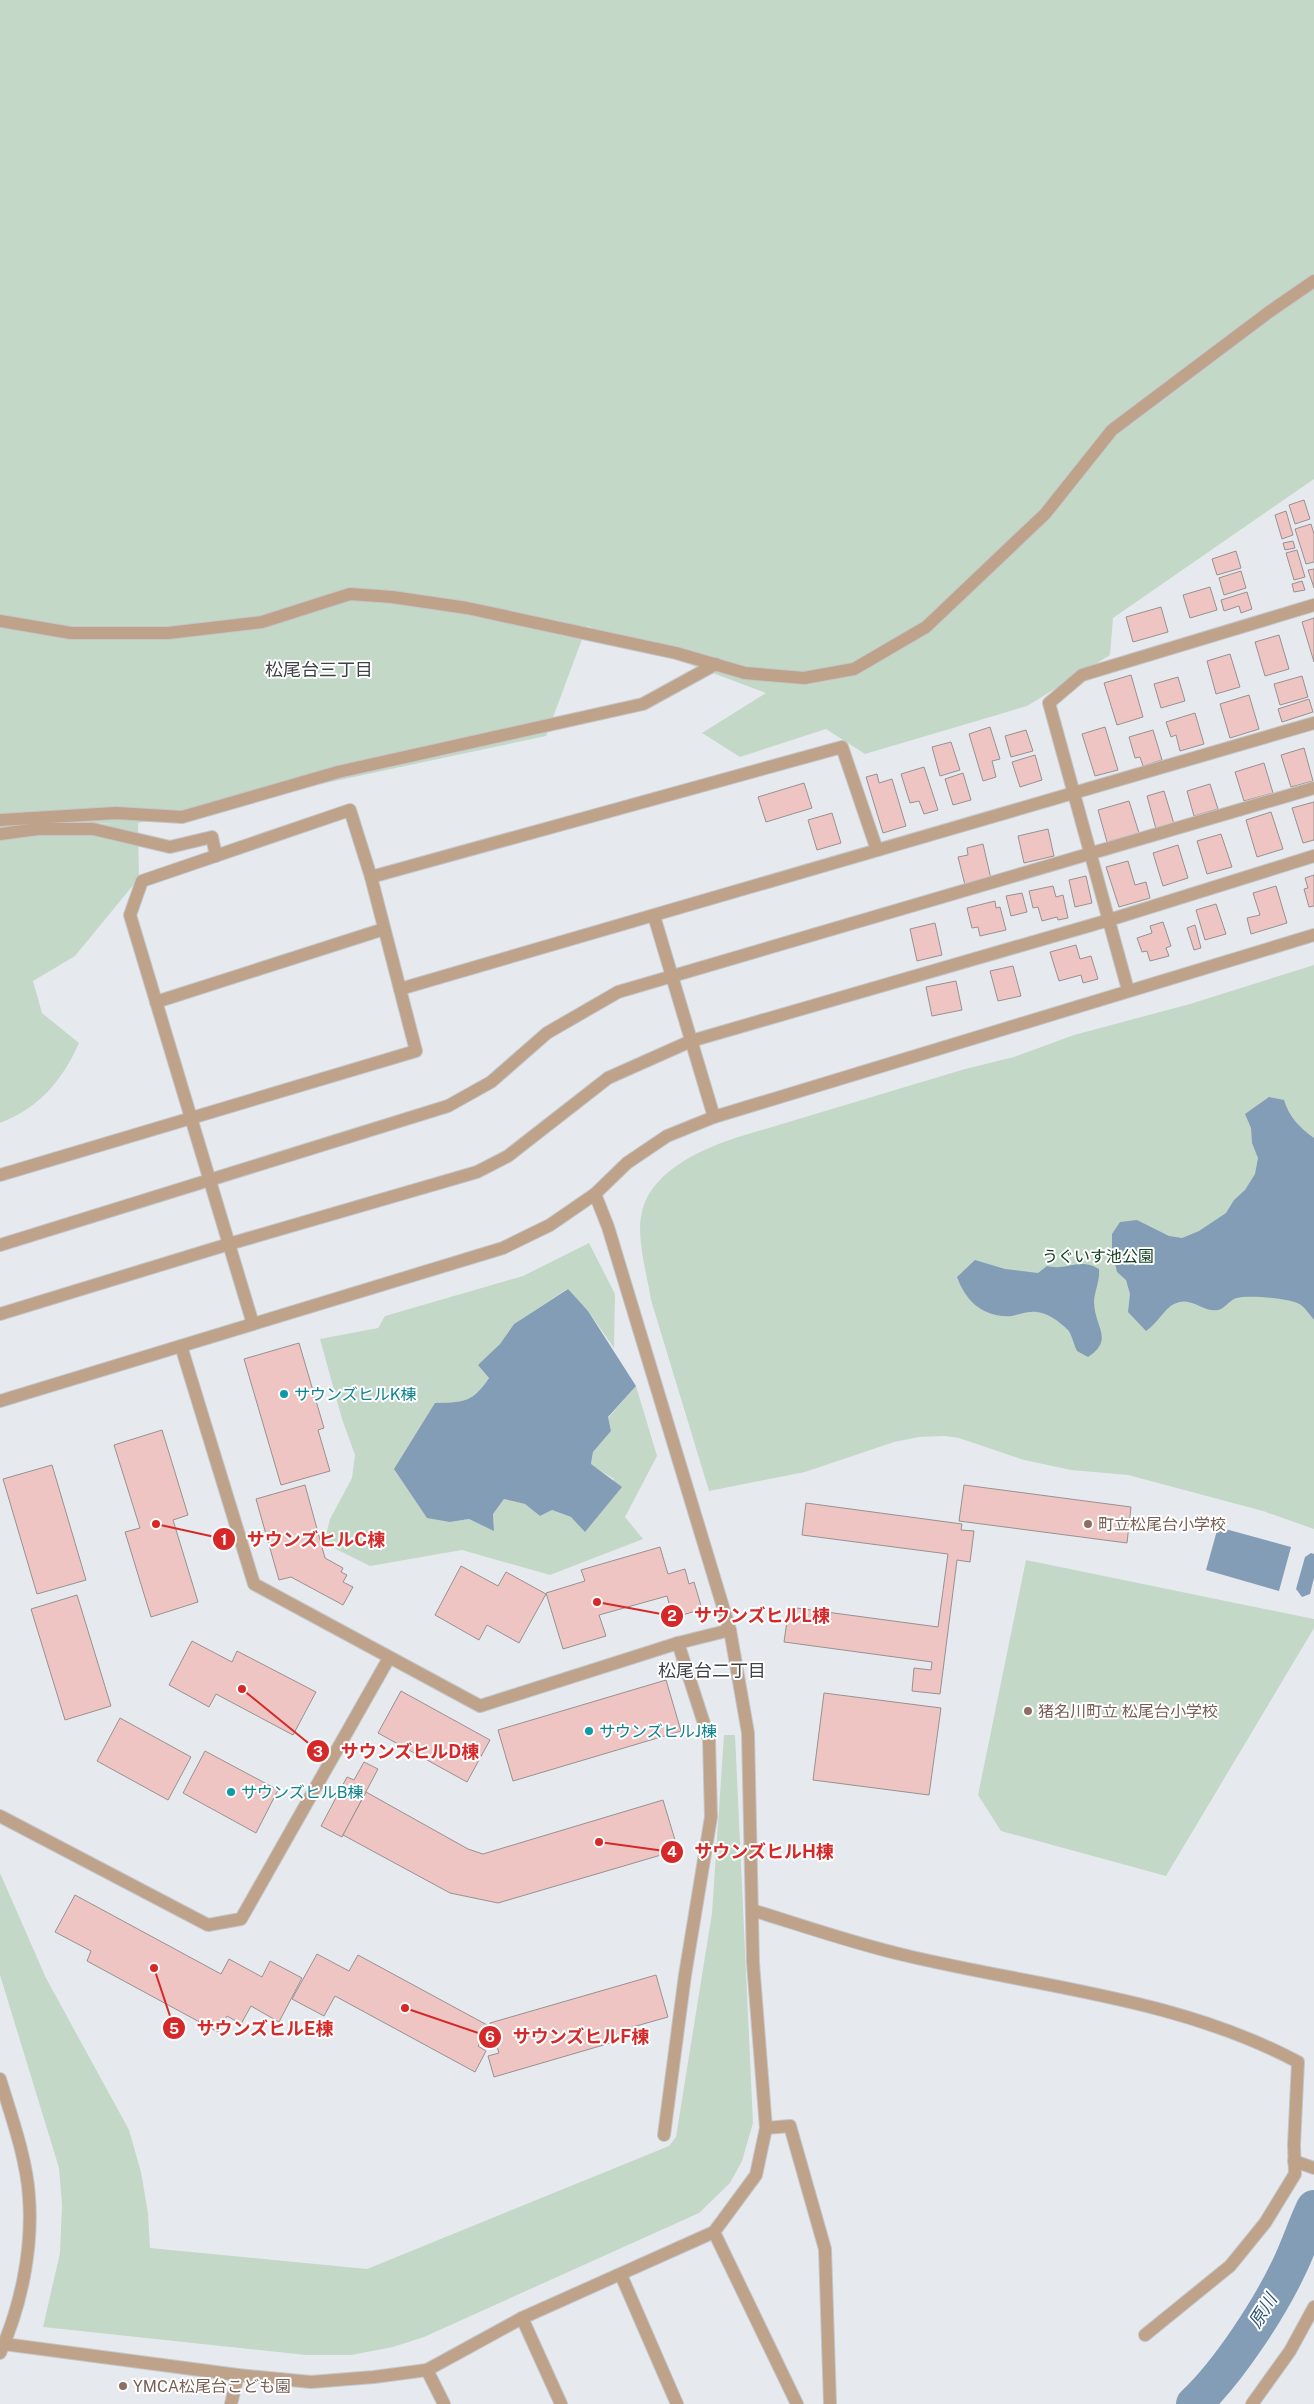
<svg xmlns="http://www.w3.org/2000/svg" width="1314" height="2404" viewBox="0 0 1314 2404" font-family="'Public Sans','Noto Sans JP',sans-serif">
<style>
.green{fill:#c4d8c7}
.water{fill:#849db7}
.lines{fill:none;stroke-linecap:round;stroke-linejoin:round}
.river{stroke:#849db7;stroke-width:36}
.building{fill:#eec5c3;stroke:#989191}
.minor-casing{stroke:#c3c7cb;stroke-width:14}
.minor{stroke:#bfa28a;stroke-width:12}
.culture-dot{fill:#0f9aa8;stroke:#fff;stroke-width:2}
.education-dot{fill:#8d6e63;stroke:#fff;stroke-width:2}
.labels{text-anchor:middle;stroke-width:4;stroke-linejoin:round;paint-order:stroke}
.park-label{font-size:16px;fill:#11401f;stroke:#fff}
.culture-label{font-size:16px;fill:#0d838f;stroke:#fff;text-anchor:start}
.education-label{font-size:16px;fill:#785e54;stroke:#fff;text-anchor:start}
.neighbourhood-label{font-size:18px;fill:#3f4246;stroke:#fff}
.water-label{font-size:18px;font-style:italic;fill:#2b5378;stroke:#fff}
.leader{fill:none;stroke:#d62828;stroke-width:2}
.callout-dot{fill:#d62828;stroke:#fff;stroke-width:2}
.mark-label{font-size:15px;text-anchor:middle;font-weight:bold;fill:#fff}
.callout-label{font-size:18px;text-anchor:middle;font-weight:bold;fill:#d62828;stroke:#fff;stroke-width:4;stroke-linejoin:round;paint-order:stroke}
</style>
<rect width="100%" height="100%" fill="#e6eaef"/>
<g class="green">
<path d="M0,0H1314V479L1113,618L1110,655L1027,706L865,754L826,729L740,757L702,733L766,693L587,626L546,736L138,823L139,878L75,956L33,981L42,1013L79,1043C62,1081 39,1108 0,1123V826L117,824L0,821Z"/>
<path d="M1314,965V1529L1263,1511L1128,1475L1071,1470L1024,1460L959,1438L945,1436L919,1437L894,1442L805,1472L709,1491L651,1300C647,1275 637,1240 641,1216C648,1173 699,1150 735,1138L965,1069L1014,1057L1074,1035L1190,1004Z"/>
<path d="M589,1243L615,1294L614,1348L588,1311L567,1289L514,1324L500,1344L479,1365L489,1378C471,1403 465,1402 435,1403L450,1522L469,1519L494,1530L493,1514L504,1499L525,1504L540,1516L552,1510L571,1517L585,1531L614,1479L591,1465L593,1452L611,1431L608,1418L636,1386L657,1456L625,1517L643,1539L550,1575L462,1550L370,1566L324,1543L330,1519L352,1478L355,1455L342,1419L320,1339L378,1328L385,1316L523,1276Z"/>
<polygon points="1026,1560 1314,1619 1314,1628 1166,1876 1001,1831 978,1795"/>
<polygon points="724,1735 735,1735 753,2123 742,2161 730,2183 699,2213 424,2337 393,2347 351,2355 306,2355 43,2327 60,2253 62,2205 59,2168 0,1975 0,1873 46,1978 129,2130 141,2172 148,2213 150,2248 367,2269 669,2146 676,2137 712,1913"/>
</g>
<g class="water">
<path d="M1269,1097L1284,1100C1289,1117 1300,1128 1314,1138V1320C1310,1315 1306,1309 1301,1305C1292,1298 1248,1295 1237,1298C1230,1299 1225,1309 1218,1310C1202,1313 1192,1295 1174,1304C1164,1309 1157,1324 1146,1331L1128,1312L1130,1294L1126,1280L1117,1272L1112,1251V1234L1120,1222L1137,1220L1169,1236L1182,1238L1199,1231L1226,1213L1234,1200L1245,1190L1255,1174L1258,1158L1252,1143L1251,1128L1245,1114Z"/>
<path d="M975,1260L1005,1269L1038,1273L1047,1266C1067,1271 1079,1257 1099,1269C1100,1280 1095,1290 1094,1301C1094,1327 1115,1339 1088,1357L1077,1351C1074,1345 1072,1335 1068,1330C1059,1321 1044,1310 1031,1312C1025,1312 1018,1315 1012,1316C984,1318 966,1302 957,1277Z"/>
<path d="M568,1289L588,1311L636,1386L608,1417L611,1431L593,1452L591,1464L622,1487L585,1532L571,1517L552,1510L540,1516L525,1504L504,1499L493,1514L494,1531L469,1519L450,1522L427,1518L394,1469L435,1403C464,1402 472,1403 489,1378L478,1365L500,1344L514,1324Z"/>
<polygon points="1218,1527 1291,1547 1279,1591 1206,1570"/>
<polygon points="1311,1553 1314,1554 1314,1578 1310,1594 1302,1597 1296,1589 1305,1557"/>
</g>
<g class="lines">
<path class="river" d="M1194,2404C1229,2371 1270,2308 1290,2265C1299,2246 1305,2227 1314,2208"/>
</g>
<g class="building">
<polygon points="1304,500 1310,519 1295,524 1289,505"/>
<polygon points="1286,511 1293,535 1282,539 1275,515"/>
<polygon points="1311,524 1314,534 1314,562 1306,564 1295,529"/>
<polygon points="1293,541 1295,548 1285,550 1283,543"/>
<polygon points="1297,550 1305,577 1294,580 1286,553"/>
<polygon points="1236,551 1241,568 1217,575 1212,559"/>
<polygon points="1314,569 1314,588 1308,570"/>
<polygon points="1241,571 1246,588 1224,595 1219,578"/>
<polygon points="1302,581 1305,590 1294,592 1292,584"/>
<polygon points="1210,587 1217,610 1190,618 1183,595"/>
<polygon points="1247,592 1252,609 1241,613 1239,606 1224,611 1221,600"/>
<polygon points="1161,607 1168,632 1133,642 1126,617"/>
<polygon points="1314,618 1314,662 1302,622"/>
<polygon points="1279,635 1289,669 1265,676 1255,642"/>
<polygon points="1230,654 1240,687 1216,694 1207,661"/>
<polygon points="1131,675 1143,717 1117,725 1104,683"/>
<polygon points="1302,676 1308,697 1280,705 1274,684"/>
<polygon points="1178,677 1185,701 1161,708 1154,684"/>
<polygon points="1249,695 1259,729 1230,738 1220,704"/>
<polygon points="1309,699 1313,712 1282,722 1278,709"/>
<polygon points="1195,713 1204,744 1180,751 1176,735 1171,737 1166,722"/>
<polygon points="990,727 1000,759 992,761 996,777 983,781 969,734"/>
<polygon points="1105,727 1118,770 1095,776 1082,734"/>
<polygon points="1026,730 1033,751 1011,757 1005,736"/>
<polygon points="1153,730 1162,760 1143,766 1140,757 1135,758 1129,737"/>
<polygon points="951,742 960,770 940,776 932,747"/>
<polygon points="1304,748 1313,781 1291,787 1281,755"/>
<polygon points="1035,755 1042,780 1020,787 1012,762"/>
<polygon points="1264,763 1273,793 1244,801 1235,772"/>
<polygon points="924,767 938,810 924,814 919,801 910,803 901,774"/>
<polygon points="963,773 971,800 953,805 945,779"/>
<polygon points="877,774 879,783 892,779 906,826 883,833 866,777"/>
<polygon points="804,783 812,808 766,822 758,797"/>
<polygon points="1210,784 1218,809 1194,816 1187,791"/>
<polygon points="1164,791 1174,824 1156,829 1147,796"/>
<polygon points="1129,801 1139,833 1107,842 1098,810"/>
<polygon points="1314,802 1314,840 1303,843 1292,808"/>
<polygon points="1271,812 1283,849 1257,857 1246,820"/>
<polygon points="832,813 841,843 817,850 808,820"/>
<polygon points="1048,829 1054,856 1024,863 1018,836"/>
<polygon points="1221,834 1232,867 1207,874 1197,841"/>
<polygon points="983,844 991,879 965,885 958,857 968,855 967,848"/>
<polygon points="1178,845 1188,878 1163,886 1153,853"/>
<polygon points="1128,861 1135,885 1146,882 1150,898 1119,907 1106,867"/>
<polygon points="1314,875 1314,906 1309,907 1304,889 1308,888 1305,878"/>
<polygon points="1086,876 1092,903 1075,907 1069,880"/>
<polygon points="1053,886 1056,897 1063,895 1068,918 1058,920 1057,917 1042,921 1038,907 1033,908 1029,891"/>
<polygon points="1276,886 1287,923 1251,934 1247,918 1260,915 1253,893"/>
<polygon points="1022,893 1027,912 1011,916 1006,896"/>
<polygon points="995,901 996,908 1000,907 1006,930 980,936 978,927 972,928 967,908"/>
<polygon points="1216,904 1226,934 1205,940 1196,910"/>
<polygon points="1163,922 1171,946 1166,948 1169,956 1150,961 1147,951 1142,952 1137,938 1152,933 1150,926"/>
<polygon points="935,923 942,955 917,961 910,929"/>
<polygon points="1195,925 1201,948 1194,950 1187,928"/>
<polygon points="1076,945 1080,959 1091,956 1098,979 1083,983 1081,975 1059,981 1050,952"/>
<polygon points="1013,966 1021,996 998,1001 990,971"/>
<polygon points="956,981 962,1010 932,1016 926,987"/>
<polygon points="299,1343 324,1428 318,1430 330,1471 281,1485 244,1359"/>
<polygon points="162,1430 188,1515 173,1520 198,1602 151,1617 125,1532 140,1528 114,1445"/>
<polygon points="52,1465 86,1580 37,1594 3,1479"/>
<polygon points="305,1485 325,1558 343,1568 341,1572 347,1575 343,1582 353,1587 343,1605 291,1577 279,1580 256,1499"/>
<polygon points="964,1485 1131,1507 1127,1543 959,1521"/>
<polygon points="806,1503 962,1524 961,1530 974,1531 970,1562 957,1560 940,1694 912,1691 914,1668 931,1670 932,1662 784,1642 789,1607 938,1627 948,1554 802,1535"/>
<polygon points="660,1547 668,1574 685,1569 689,1584 694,1582 702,1609 673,1618 667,1596 599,1615 606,1636 563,1649 546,1593 585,1581 581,1570"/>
<polygon points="461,1566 498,1586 506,1572 546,1594 519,1643 487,1625 479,1640 435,1615"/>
<polygon points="77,1595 111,1706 65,1720 31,1609"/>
<polygon points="192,1641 232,1662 237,1651 316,1692 293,1735 216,1694 209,1707 169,1685"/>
<polygon points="666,1680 681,1731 513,1781 498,1730"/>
<polygon points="401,1691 490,1740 467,1782 378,1733"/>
<polygon points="824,1693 941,1708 929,1795 813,1780"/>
<polygon points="120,1718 191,1757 168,1800 97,1761"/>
<polygon points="205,1751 278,1790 256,1833 183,1793"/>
<polygon points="364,1762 378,1769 342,1837 321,1826 347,1777 354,1780"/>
<polygon points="366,1792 468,1849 483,1854 663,1800 678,1850 498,1903 450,1893 343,1835"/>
<polygon points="75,1895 221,1974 229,1959 262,1977 270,1961 302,1978 279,2022 251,2006 241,2024 227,2016 218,2032 87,1961 91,1951 55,1932"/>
<polygon points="317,1954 349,1971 358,1955 489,2026 478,2046 486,2051 475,2072 335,1996 324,2016 292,1999"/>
<polygon points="656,1975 668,2017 629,2028 631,2037 494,2077 488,2056 499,2053 490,2023"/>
</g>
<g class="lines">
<defs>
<g id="minor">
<polyline points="0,621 71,633 168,633 262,622 350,594 392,597 467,608 676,653 745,673 804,678 854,669 926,627 1045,514 1112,430 1269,312 1314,281"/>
<polyline points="0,820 116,813 182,817 338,772 643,704 716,664"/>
<polyline points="0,834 38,829 93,829 170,847 212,837 216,856"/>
<polyline points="654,916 714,1117"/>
<polyline points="400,989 1314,723"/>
<polyline points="1128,990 1049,703 1082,675 1314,605"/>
<polyline points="156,1002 384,929"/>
<polyline points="0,1175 416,1051 371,877"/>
<polyline points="0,1245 448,1106 491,1082 547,1033 618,992 1314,788"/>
<polyline points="0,1314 229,1244 477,1172 508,1156 608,1078 691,1041 1109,920 1314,856"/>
<polyline points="253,1324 130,915 142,881 350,810 371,877 842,747 877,850"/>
<polyline points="181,1346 254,1584 480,1706 678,1643 730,1630"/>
<polyline points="0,1401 503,1248 550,1225 595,1194 627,1163 667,1136 714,1117 1314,935"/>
<polyline points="0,1816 208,1925 241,1919 389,1658"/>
<path d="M752,1910C804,1926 855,1944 908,1956C1039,1987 1178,1998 1298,2062L1294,2145L1295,2174L1265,2223L1230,2266L1145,2335"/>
<path d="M0,2079C11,2115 27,2160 29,2197C33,2249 21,2306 0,2353"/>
<polyline points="766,2128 790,2126 825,2249 830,2404"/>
<polyline points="664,2135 685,1975 711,1817 709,1739 678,1643"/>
<polyline points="1294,2161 1314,2168"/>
<polyline points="714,2232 797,2404"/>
<polyline points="621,2275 677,2404"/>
<polyline points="522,2318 561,2404"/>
<polyline points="4,2344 238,2375 311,2382 374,2377 427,2370 522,2318 714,2232 756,2175 766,2128 753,1963 748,1733 730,1630 608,1227 595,1194"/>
<polyline points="427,2370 444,2404"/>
<polyline points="231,2404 238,2375"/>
<polyline points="1252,2404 1290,2351 1314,2307"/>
</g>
</defs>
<use href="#minor" class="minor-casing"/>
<use href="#minor" class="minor"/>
</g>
<g class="culture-dot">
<circle cx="284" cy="1394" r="5"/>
<circle cx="589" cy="1731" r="5"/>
<circle cx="231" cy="1792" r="5"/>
</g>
<g class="education-dot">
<circle cx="1088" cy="1524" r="5"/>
<circle cx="1028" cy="1711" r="5"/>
<circle cx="123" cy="2386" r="5"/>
</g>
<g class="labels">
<g class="park-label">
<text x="1098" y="1262">うぐいす池公園</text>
</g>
<g class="culture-label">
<text x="294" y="1400">サウンズヒルK棟</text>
<text x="599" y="1737">サウンズヒルJ棟</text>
<text x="241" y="1798">サウンズヒルB棟</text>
</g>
<g class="education-label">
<text x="1098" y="1530">町立松尾台小学校</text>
<text x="1038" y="1717">猪名川町立 松尾台小学校</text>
<text x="133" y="2392">YMCA松尾台こども園</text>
</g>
<g class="neighbourhood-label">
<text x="319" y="676">松尾台三丁目</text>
<text x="712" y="1677">松尾台二丁目</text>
</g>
<g class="water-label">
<text transform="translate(1263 2311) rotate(-58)" y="6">原川</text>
</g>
</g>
<path class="leader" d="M156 1524L224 1539M597 1602L672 1616M242 1689L318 1751M599 1842L672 1852M154 1968L174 2028M405 2008L490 2037"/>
<g class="callout-dot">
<circle cx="156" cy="1524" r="5"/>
<circle cx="597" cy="1602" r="5"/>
<circle cx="242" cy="1689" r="5"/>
<circle cx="599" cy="1842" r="5"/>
<circle cx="154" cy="1968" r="5"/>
<circle cx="405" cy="2008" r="5"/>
<circle cx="224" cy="1539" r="12"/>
<circle cx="672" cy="1616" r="12"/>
<circle cx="318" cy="1751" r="12"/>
<circle cx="672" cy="1852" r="12"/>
<circle cx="174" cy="2028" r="12"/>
<circle cx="490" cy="2037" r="12"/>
</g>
<g class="mark-label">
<text x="224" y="1545">1</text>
<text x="672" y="1621">2</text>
<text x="318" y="1757">3</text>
<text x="672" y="1857">4</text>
<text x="174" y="2034">5</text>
<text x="490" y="2042">6</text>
</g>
<g class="callout-label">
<text x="316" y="1546">サウンズヒルC棟</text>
<text x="762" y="1622">サウンズヒルL棟</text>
<text x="410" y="1758">サウンズヒルD棟</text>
<text x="764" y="1858">サウンズヒルH棟</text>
<text x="265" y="2035">サウンズヒルE棟</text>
<text x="581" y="2043">サウンズヒルF棟</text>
</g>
</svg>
